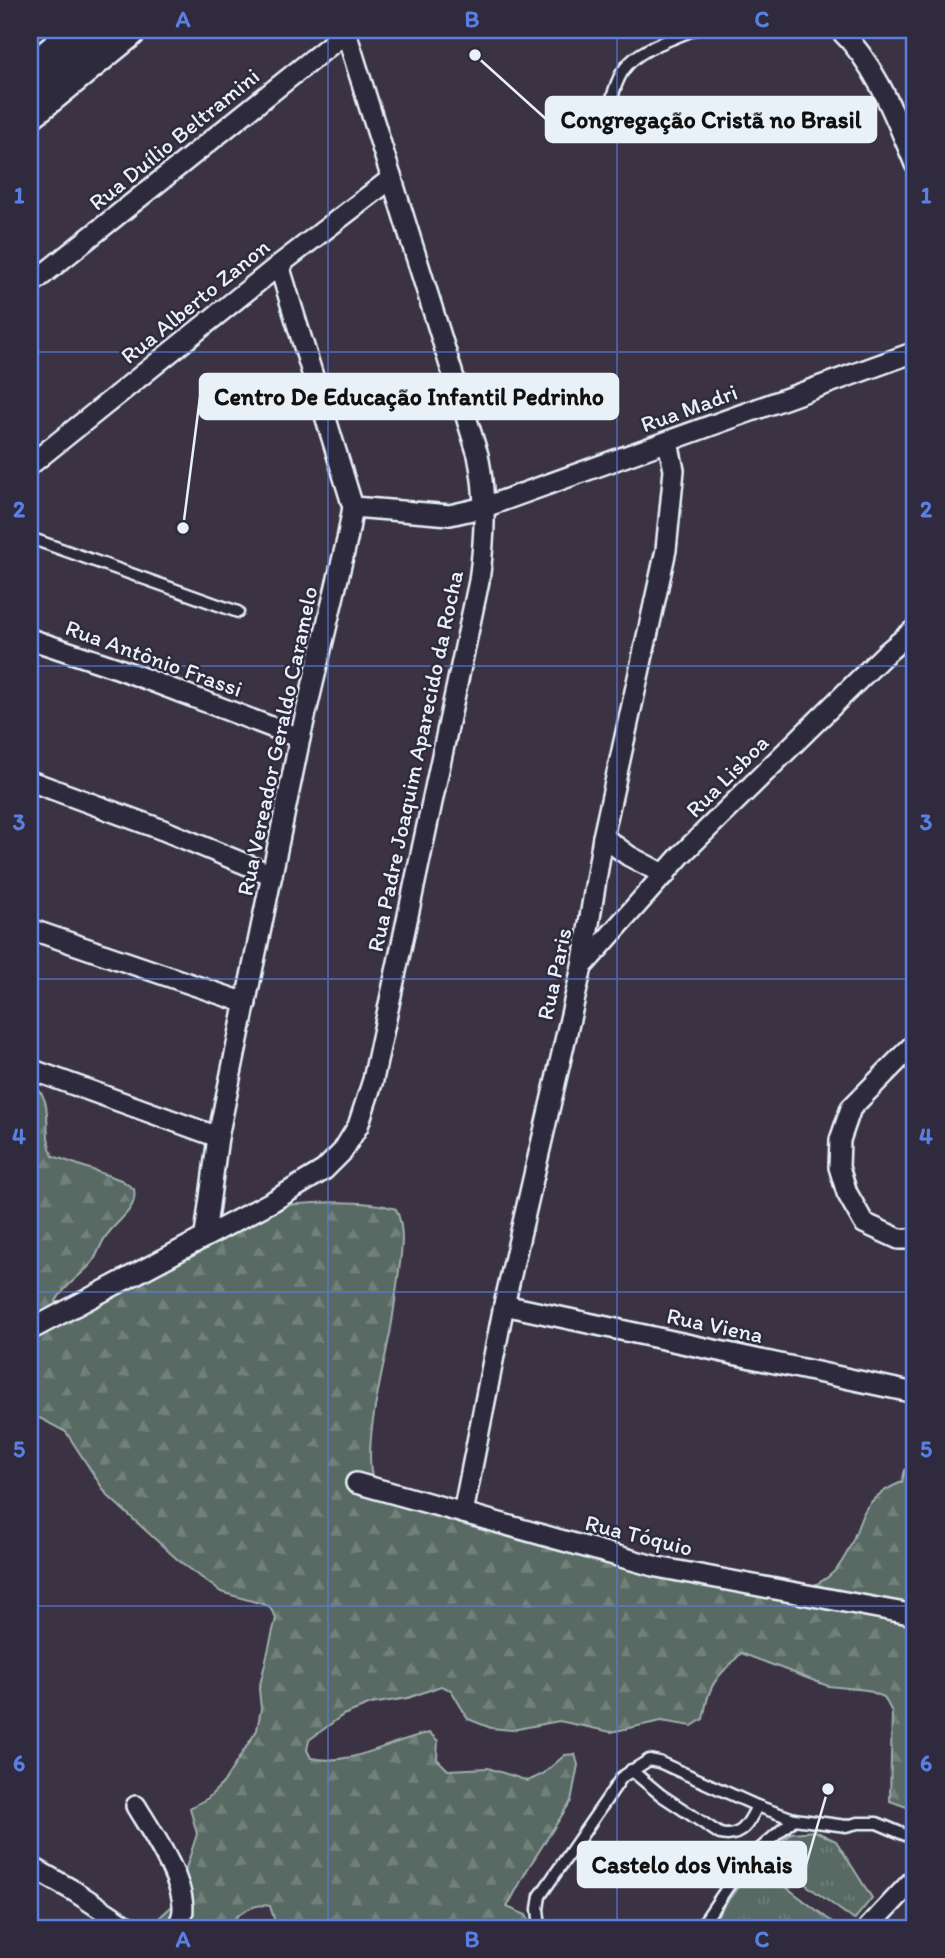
<svg xmlns="http://www.w3.org/2000/svg" width="945" height="1958" viewBox="0 0 945 1958" font-family="Itim,sans-serif">
<style>
.grass{fill:url(#grass-tufts);stroke:#a0aeae;stroke-width:2}
.forest{fill:url(#forest-firs);stroke:#a0aeae;stroke-width:2}
.lines{fill:none;stroke-linecap:round;stroke-linejoin:round}
.service-casing{stroke:#e8f1f8;stroke-width:15}
.minor-casing{stroke:#e8f1f8;stroke-width:24}
.motorway-casing{stroke:#e8f1f8;stroke-width:40}
.service{stroke:#2f2a3d;stroke-width:10}
.minor{stroke:#2f2a3d;stroke-width:19}
.motorway{stroke:#2f2a3d;stroke-width:35}
.grid{fill:none;stroke:#5a7fe2;stroke-width:2;stroke-opacity:0.55}
.labels{text-anchor:middle;stroke-width:5;stroke-linejoin:round;paint-order:stroke}
.street-label{font-size:23px;fill:#e8f1f8;stroke:#2f2a3d}
.leader{fill:none;stroke:#e8f1f8;stroke-width:2.5}
.callout-dot{fill:#e8f1f8;stroke:#2f2a3d;stroke-width:2.5}
.callout{fill:#e8f1f8;stroke:#e8f1f8;stroke-width:2.5}
.callout-label{font-size:24px;text-anchor:middle;font-weight:bold;fill:#111}
.neatline{fill:none;stroke:#5a7fe2;stroke-width:2.5}
.grid-label{font-size:23px;text-anchor:middle;font-weight:bold;fill:#5a7fe2}
</style>
<defs>
<pattern id="grass-tufts" width="24" height="20" patternUnits="userSpaceOnUse" patternTransform="scale(1.75)"><rect width="24" height="20" fill="#596a63"/><path d="M3 7l-1-3M5 7V3M7 7l1-3M15 17l-1-3M17 17v-4M19 17l1-3" fill="none" stroke="#71807a"/></pattern>
<pattern id="forest-firs" width="22" height="20" patternUnits="userSpaceOnUse" patternTransform="scale(1.75)"><rect width="22" height="20" fill="#596a63"/><path d="M5 1l3.5 6h-7zM16 11l3.5 6h-7z" fill="#71807a"/></pattern>
</defs>
<rect width="100%" height="100%" fill="#3b3343"/>
<filter id="ink" filterUnits="userSpaceOnUse"><feTurbulence type="fractalNoise" baseFrequency=".0143" numOctaves="2"/><feDisplacementMap in="SourceGraphic" scale="14" xChannelSelector="R" yChannelSelector="G"/><feConvolveMatrix kernelMatrix="1 2 1 2 8 2 1 2 1" color-interpolation-filters="sRGB"/></filter>
<g filter="url(#ink)">
<g class="grass">
<polygon points="815,1831 836,1841 872,1898 854,1920 775,1862 774,1849 791,1833"/>
<polygon points="751,1869 765,1871 840,1928 710,1928 711,1924"/>
</g>
<path class="forest" d="M30,1082C58,1101 40,1127 53,1156L121,1180L134,1189C138,1210 118,1219 107,1235C100,1243 98,1256 91,1264C79,1277 65,1285 56,1301L58,1305L280,1206C313,1202 365,1199 396,1209C406,1230 401,1256 398,1278C395,1300 393,1322 388,1343C381,1379 363,1447 373,1481L453,1513L798,1590C832,1583 844,1564 856,1532C859,1524 862,1514 867,1507C877,1494 888,1488 902,1482L905,1470L910,1468L915,1473V1810L890,1801L892,1712L884,1697L867,1690L828,1686L741,1653C734,1662 723,1670 717,1679C708,1690 706,1705 703,1719L692,1726L661,1721L611,1732L559,1721L512,1730L491,1728L468,1719L451,1690L441,1686L408,1698L371,1704L343,1715L309,1740L307,1750L311,1758C353,1767 391,1739 430,1733L438,1741L437,1759L448,1770L488,1768L528,1781L543,1774L565,1755L575,1754L578,1765L571,1801L527,1870L507,1907L526,1915L533,1928H277L270,1906C253,1902 236,1915 225,1928H152L159,1918L183,1896L186,1868L197,1834L190,1808L208,1798L223,1783L257,1730L261,1709L259,1689L276,1618L269,1606L221,1592L178,1560L107,1495L66,1432L30,1413Z"/>
<g class="lines">
<defs>
<g id="service">
<path d="M605,132C610,112 612,85 625,68C640,48 671,40 693,30"/>
<polyline points="30,538 238,612"/>
<path d="M631,1770L661,1795L720,1834C741,1839 749,1823 757,1806"/>
<polyline points="540,1928 538,1909 540,1896 622,1777 649,1760 659,1762 757,1806 794,1819"/>
<polyline points="703,1928 704,1922 744,1863 794,1819 846,1826 858,1823 877,1823 915,1839"/>
</g>
<g id="minor">
<path d="M840,30C877,66 895,117 915,164"/>
<polyline points="30,285 349,30"/>
<polyline points="30,465 279,265 392,178"/>
<polyline points="353,507 450,515 485,507 915,352"/>
<polyline points="30,639 117,668 300,738"/>
<polyline points="30,781 163,830 272,875"/>
<polyline points="603,837 629,856 665,875"/>
<polyline points="30,929 246,1003"/>
<polyline points="582,967 681,855 885,654 915,629"/>
<polyline points="915,1043 851,1108 840,1140 839,1167 847,1193 864,1223 899,1239 915,1239"/>
<polyline points="30,1069 218,1137"/>
<polyline points="205,1235 218,1137 300,738 347,540 353,507 279,265"/>
<polyline points="504,1305 915,1393"/>
<path d="M30,1330L273,1201L324,1170L342,1152L358,1126L373,1080L479,581C485,537 487,498 478,455L346,32"/>
<polyline points="356,1483 657,1567 915,1615"/>
<polyline points="463,1513 504,1305 582,967 603,837 666,550 674,470 668,442"/>
<path d="M136,1806C150,1830 204,1906 174,1928"/>
<polyline points="30,1866 74,1891 130,1928"/>
<polyline points="868,1928 915,1878"/>
</g>
<g id="motorway">
<polyline points="30,74 83,30"/>
<polyline points="30,110 128,30"/>
</g>
</defs>
<use href="#service" class="service-casing"/>
<use href="#minor" class="minor-casing"/>
<use href="#motorway" class="motorway-casing"/>
<use href="#service" class="service"/>
<use href="#minor" class="minor"/>
<use href="#motorway" class="motorway"/>
</g>
</g>
<path class="grid" d="M328,30V1928M617,30V1928M30,352H915M30,666H915M30,979H915M30,1292H915M30,1606H915"/>
<g class="labels">
<g class="street-label">
<text transform="translate(174 139) rotate(-39)" y="8">Rua Duílio Beltramini</text>
<text transform="translate(195 301) rotate(-39)" y="8">Rua Alberto Zanon</text>
<text transform="translate(689 408) rotate(-20)" y="8">Rua Madri</text>
<text transform="translate(154 658) rotate(20)" y="8">Rua Antônio Frassi</text>
<text transform="translate(277 741) rotate(-78)" y="8">Rua Vereador Geraldo Caramelo</text>
<text transform="translate(415 761) rotate(-78)" y="8">Rua Padre Joaquim Aparecido da Rocha</text>
<text transform="translate(727 776) rotate(-45)" y="8">Rua Lisboa</text>
<text transform="translate(554 974) rotate(-78)" y="8">Rua Paris</text>
<text transform="translate(715 1325) rotate(12)" y="8">Rua Viena</text>
<text transform="translate(639 1535) rotate(14)" y="8">Rua Tóquio</text>
</g>
</g>
<path class="leader" d="M475 55L546 119M183 528L200 397M828 1789L806 1865"/>
<g class="callout-dot">
<circle cx="475" cy="55" r="7"/>
<circle cx="183" cy="528" r="7"/>
<circle cx="828" cy="1789" r="7"/>
</g>
<g class="callout">
<rect x="546" y="97" width="330" height="45" rx="7"/>
<rect x="200" y="374" width="418" height="45" rx="7"/>
<rect x="578" y="1842" width="228" height="45" rx="7"/>
</g>
<g class="callout-label">
<text x="711" y="128">Congregação Cristã no Brasil</text>
<text x="409" y="405">Centro De Educação Infantil Pedrinho</text>
<text x="692" y="1873">Castelo dos Vinhais</text>
</g>
<rect width="945" height="1958" fill="none" stroke="#2f2a3d" stroke-width="77"/>
<rect x="38" y="38" width="868" height="1882" class="neatline"/>
<g class="grid-label">
<text x="183" y="27">A</text>
<text x="472" y="27">B</text>
<text x="762" y="27">C</text>
<text x="19" y="203">1</text>
<text x="926" y="203">1</text>
<text x="19" y="517">2</text>
<text x="926" y="517">2</text>
<text x="19" y="830">3</text>
<text x="926" y="830">3</text>
<text x="19" y="1144">4</text>
<text x="926" y="1144">4</text>
<text x="19" y="1457">5</text>
<text x="926" y="1457">5</text>
<text x="19" y="1771">6</text>
<text x="926" y="1771">6</text>
<text x="183" y="1947">A</text>
<text x="472" y="1947">B</text>
<text x="762" y="1947">C</text>
</g>
</svg>
